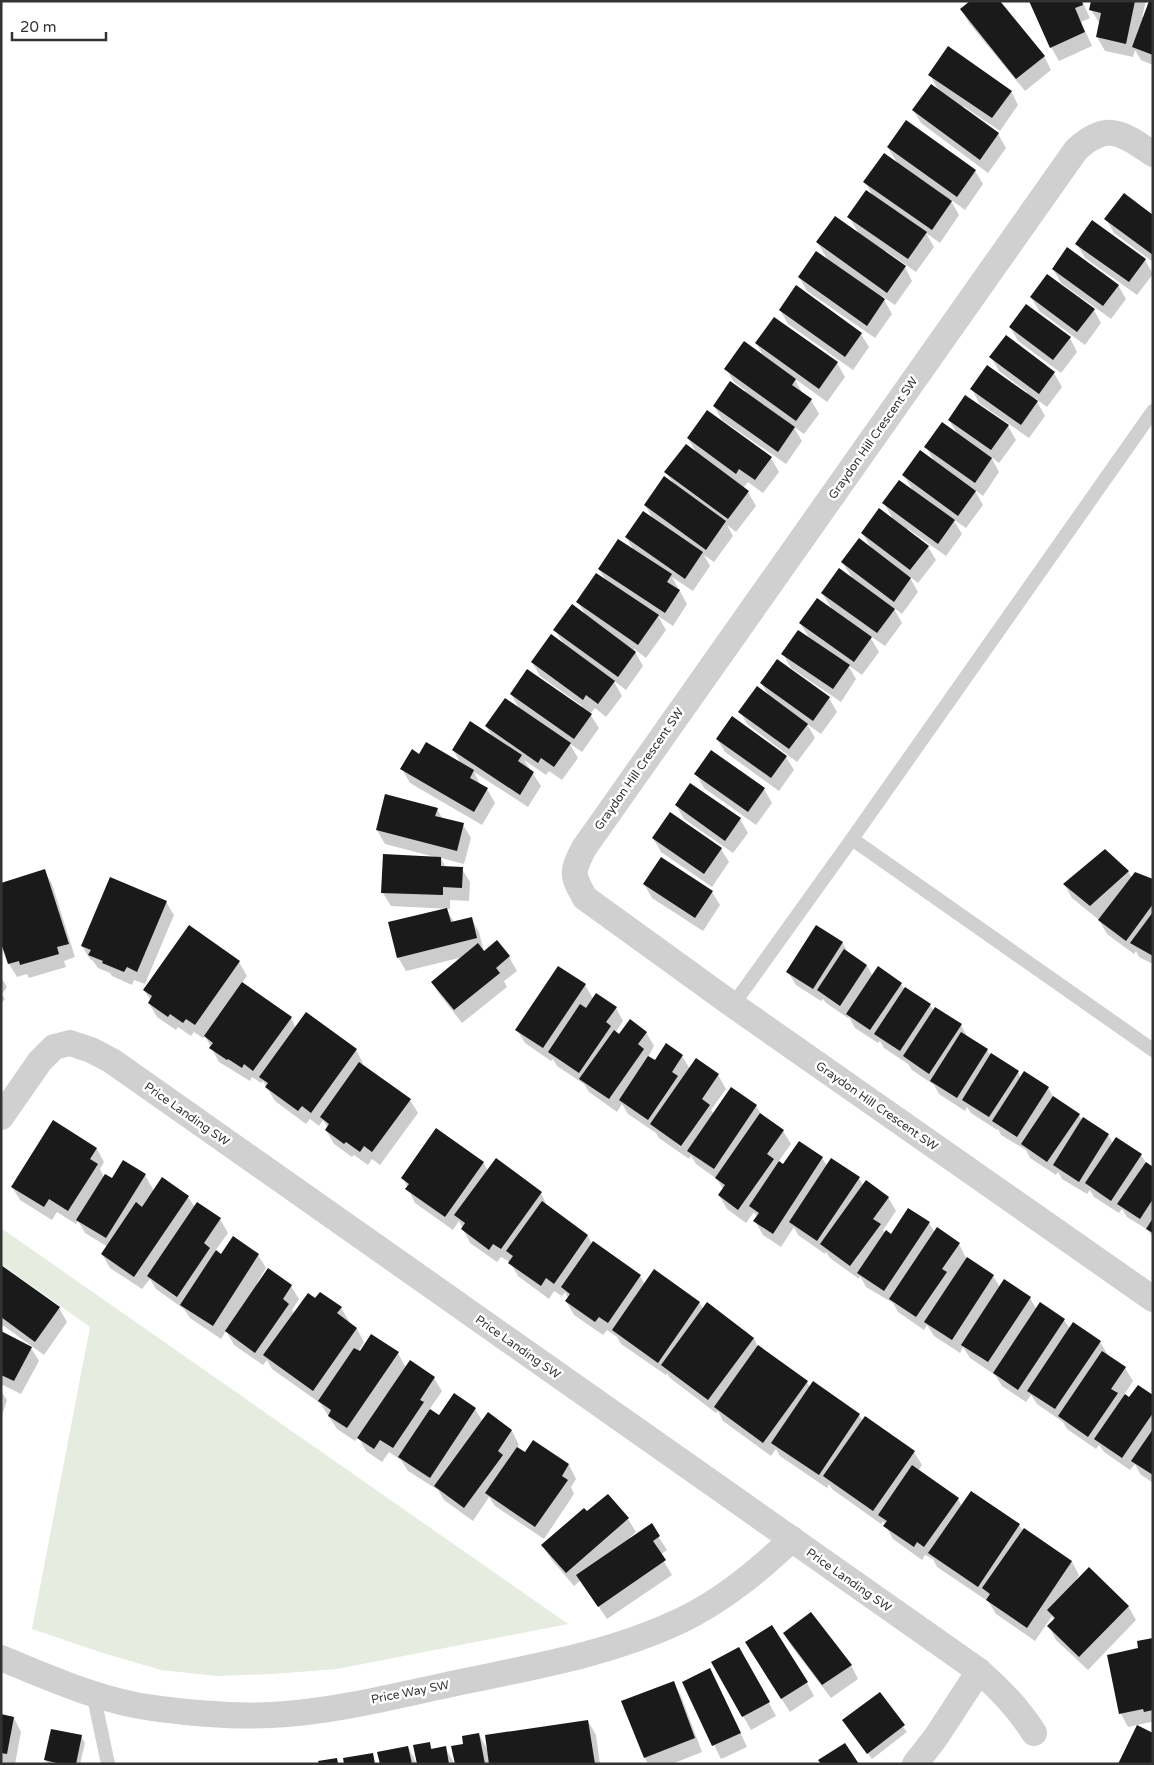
<svg xmlns="http://www.w3.org/2000/svg" width="1154" height="1765" viewBox="0 0 1154 1765" font-family="'Varela Round',sans-serif">
<style>
.green{fill:#e6ecdf}
.shadow{fill:#0003}
.building{fill:#1a1a1a}
.lines{fill:none;stroke-linecap:round;stroke-linejoin:round}
.service{stroke:#d0d0d0;stroke-width:14}
.minor{stroke:#d0d0d0;stroke-width:26}
.labels{text-anchor:middle;stroke-width:5;stroke-linejoin:round;paint-order:stroke}
.street-label{font-size:12px;fill:#333;stroke:#fff}
</style>
<rect width="100%" height="100%" fill="#fff"/>
<polygon class="green" points="1,1228 568,1624 337,1669 272,1674 217,1676 161,1670 103,1653 32,1629 90,1327 1,1264"/>
<g class="shadow">
<polygon points="1030,1 1082,1 1090,18 1081,22 1092,46 1059,61 1051,47"/>
<polygon points="1093,1 1146,1 1142,17 1144,18 1153,1 1153,65 1141,60 1135,50 1133,57 1105,51 1097,37 1100,24 1091,10"/>
<polygon points="962,10 1044,56 1051,70 1025,91 969,23"/>
<polygon points="930,75 1011,91 1018,105 1000,131 963,106 962,108 998,134 1006,148 988,173 921,123 913,110 939,91"/>
<polygon points="888,148 975,171 983,184 965,210 950,199 959,215 940,243 926,233 934,247 916,272 886,251 884,253 905,267 912,281 895,305 882,296 892,314 875,338 807,291 799,277 828,260 817,242 859,234 849,217 873,196 865,182 898,164"/>
<polygon points="1153,216 1153,262 1114,233 1106,219"/>
<polygon points="1077,244 1145,260 1153,274 1137,295 1085,258"/>
<polygon points="1053,269 1118,285 1126,299 1111,319 1061,283"/>
<polygon points="1031,297 1094,310 1101,323 1085,345 1039,311"/>
<polygon points="780,310 861,334 869,347 853,370 788,324"/>
<polygon points="774,318 837,363 845,377 827,402 794,378 803,394 811,400 819,414 804,434 793,426 802,441 786,464 722,420 714,406 746,391 734,382 726,369 765,358 756,343"/>
<polygon points="1010,327 1070,338 1077,352 1061,373 1018,341"/>
<polygon points="1006,337 1054,373 1062,387 1047,407 1035,398 1045,416 1029,438 979,403 972,389 1026,394 1027,392 999,371 991,357"/>
<polygon points="949,420 1008,426 1016,440 999,463 991,457 999,472 983,496 974,489 983,505 966,528 953,519 962,534 946,556 908,529 907,531 928,547 936,560 918,583 909,576 918,592 902,614 893,607 902,623 885,646 869,635 879,652 862,675 848,665 856,679 841,702 791,668 783,654 810,639 800,623 833,611 822,593 853,579 842,562 872,549 862,533 894,521 884,503 913,491 904,475 934,461 926,447 958,435"/>
<polygon points="688,438 771,458 779,472 763,493 748,482 743,488 748,492 756,506 736,532 727,525 733,536 714,562 704,555 710,566 693,591 672,577 687,604 673,626 658,616 666,630 646,658 633,648 643,666 626,690 613,680 622,696 606,717 595,708 590,714 599,728 582,752 569,743 578,758 562,780 549,771 546,775 524,760 541,786 528,807 474,772 481,786 487,789 495,803 482,825 410,783 402,769 420,755 461,764 453,750 492,737 486,726 520,710 511,694 581,708 582,706 540,676 532,662 564,645 555,630 586,616 578,602 606,581 599,569 634,551 626,537 653,519 645,505 674,485 666,472 697,454"/>
<polygon points="761,683 829,698 837,712 821,734 807,724 815,738 797,762 748,725 740,712 769,696"/>
<polygon points="717,739 786,757 794,770 779,791 725,752"/>
<polygon points="696,774 764,789 772,803 756,825 704,788"/>
<polygon points="386,796 437,809 443,820 463,825 471,838 464,864 441,858 446,868 462,869 470,882 469,901 450,900 450,909 391,906 383,893 435,857 385,844 377,830"/>
<polygon points="676,805 740,819 748,833 733,853 684,819"/>
<polygon points="653,838 721,849 729,862 712,887 661,852"/>
<polygon points="44,870 52,884 75,957 64,961 66,967 29,978 27,974 17,977 9,964 1,938"/>
<polygon points="1128,871 1132,878 1153,881 1153,964 1139,957 1136,951 1134,954 1107,934 1099,920 1072,898 1064,884"/>
<polygon points="644,884 712,892 720,905 703,931 652,898"/>
<polygon points="166,902 174,915 145,984 134,980 132,985 112,976 110,973 98,968 93,961 90,959 82,946"/>
<polygon points="447,910 454,922 471,918 479,932 484,952 497,942 509,957 517,971 504,981 507,987 462,1023 440,995 432,982 463,957 406,971 398,957"/>
<polygon points="189,926 239,962 247,976 242,983 291,1018 296,1028 356,1050 363,1063 362,1065 410,1100 418,1113 380,1165 372,1159 368,1165 354,1155 352,1157 334,1144 326,1130 328,1128 323,1120 319,1126 310,1119 306,1124 275,1101 263,1081 261,1083 252,1077 250,1081 219,1062 205,1036 203,1038 194,1032 191,1036 178,1027 176,1030 157,1017 149,1003 151,1001 144,990"/>
<polygon points="842,942 849,954 867,966 873,976 901,984 905,990 930,1005 934,1011 961,1025 968,1038 987,1050 991,1056 1018,1072 1021,1078 1048,1088 1054,1098 1079,1114 1082,1121 1108,1135 1113,1143 1141,1155 1147,1164 1153,1169 1153,1238 1148,1230 1127,1217 1122,1209 1119,1213 1094,1197 1090,1190 1087,1194 1062,1179 1058,1172 1056,1175 1030,1158 1026,1150 1001,1135 998,1129 997,1130 971,1113 967,1107 965,1111 939,1094 934,1085 912,1070 908,1064 884,1048 880,1041 878,1043 855,1028 849,1017 848,1018 826,1003 823,999 821,1001 796,985 788,972"/>
<polygon points="1,977 7,987 2,994 5,999 1,1004"/>
<polygon points="585,985 594,1000 616,1008 623,1021 615,1033 620,1036 646,1032 654,1046 648,1057 655,1061 682,1056 690,1069 718,1075 726,1089 711,1110 714,1114 756,1106 762,1116 783,1131 791,1144 778,1162 784,1166 799,1143 822,1158 827,1166 859,1178 864,1186 888,1197 896,1211 883,1230 885,1234 891,1236 929,1223 935,1233 959,1244 966,1258 993,1276 1000,1287 1030,1298 1037,1310 1041,1304 1064,1320 1070,1329 1100,1342 1108,1355 1125,1368 1133,1381 1124,1395 1130,1399 1153,1396 1153,1483 1140,1474 1135,1464 1130,1470 1104,1452 1099,1445 1096,1449 1067,1429 1063,1422 1037,1404 1031,1395 1026,1402 1002,1386 995,1375 970,1358 963,1347 960,1353 934,1336 927,1325 924,1330 898,1312 893,1303 866,1287 860,1276 859,1279 830,1258 826,1252 825,1254 798,1235 794,1227 781,1247 763,1235 755,1221 757,1217 754,1212 746,1223 727,1209 719,1195 723,1189 717,1179 696,1164 691,1156 689,1159 659,1138 656,1133 628,1114 622,1104 617,1112 589,1092 584,1084 557,1066 553,1059 551,1061 525,1043 517,1030"/>
<polygon points="53,1122 97,1149 104,1162 100,1169 104,1177 112,1180 145,1175 154,1191 188,1197 195,1207 220,1219 228,1233 215,1251 221,1256 258,1255 266,1268 257,1283 291,1286 299,1299 292,1310 294,1314 315,1300 341,1308 349,1321 348,1323 357,1329 364,1342 358,1352 398,1353 406,1368 434,1378 442,1391 429,1410 439,1417 475,1409 483,1422 488,1414 512,1431 519,1445 517,1448 525,1454 534,1442 569,1465 576,1479 571,1487 574,1494 544,1539 495,1506 489,1497 473,1521 444,1500 438,1490 408,1471 401,1460 389,1452 382,1462 366,1451 358,1437 355,1441 337,1429 320,1403 272,1369 267,1360 263,1365 234,1345 226,1331 221,1339 190,1318 184,1309 156,1289 150,1279 142,1289 110,1268 102,1254 108,1247 85,1233 78,1221 76,1224 57,1212 52,1220 20,1200 12,1187"/>
<polygon points="496,1159 541,1193 548,1208 588,1236 592,1244 640,1276 645,1285 699,1302 703,1309 754,1338 758,1347 807,1382 810,1387 859,1415 863,1421 914,1452 922,1465 918,1471 958,1499 962,1506 971,1493 1019,1525 1023,1531 1072,1562 1079,1575 1076,1580 1128,1606 1136,1620 1088,1670 1056,1640 1049,1626 1054,1620 1052,1616 1035,1641 996,1614 987,1599 986,1600 937,1567 933,1559 925,1555 922,1560 893,1539 883,1521 881,1524 832,1489 829,1484 827,1488 780,1456 776,1449 771,1456 723,1421 718,1411 716,1413 670,1378 667,1373 666,1375 621,1344 617,1337 607,1330 603,1335 574,1315 566,1301 568,1298 565,1292 562,1296 554,1291 549,1299 518,1276 510,1262 501,1257 497,1262 470,1243 459,1221 453,1230 415,1203 403,1178 483,1162 488,1171"/>
<polygon points="1,1267 59,1308 67,1322 44,1355 1,1324"/>
<polygon points="1,1332 31,1348 39,1361 21,1394 1,1384"/>
<polygon points="1,1391 7,1400 1,1418"/>
<polygon points="628,1519 636,1532 630,1537 631,1539 651,1525 667,1550 660,1555 672,1575 607,1619 581,1580 574,1586 551,1559 543,1545"/>
<polygon points="784,1634 851,1665 858,1679 831,1698 792,1647"/>
<polygon points="1153,1639 1153,1725 1151,1722 1128,1727 1121,1714 1140,1649"/>
<polygon points="739,1648 776,1716 751,1730 713,1663"/>
<polygon points="754,1656 807,1683 814,1696 790,1712"/>
<polygon points="683,1682 717,1683 747,1747 721,1759"/>
<polygon points="673,1683 681,1696 702,1752 672,1764 648,1764 645,1758"/>
<polygon points="879,1694 907,1732 872,1759 848,1727"/>
<polygon points="1,1716 14,1718 21,1732 15,1764 1,1764"/>
<polygon points="588,1721 596,1735 600,1764 456,1764 465,1745 479,1734 488,1751"/>
<polygon points="81,1736 85,1743 80,1764 48,1764 46,1760"/>
<polygon points="429,1743 433,1750 445,1748 455,1764 418,1764"/>
<polygon points="408,1747 417,1764 381,1764"/>
</g>
<g class="building">
<polygon points="970,1 1000,1 1045,56 1016,79 960,9"/>
<polygon points="1029,1 1082,1 1083,5 1075,8 1085,32 1050,48"/>
<polygon points="1091,1 1135,1 1126,44 1096,37 1101,13 1089,10"/>
<polygon points="1149,1 1153,1 1153,55 1132,47"/>
<polygon points="948,46 1012,91 992,118 928,75"/>
<polygon points="931,84 999,133 980,160 912,110"/>
<polygon points="906,120 976,170 957,197 887,147"/>
<polygon points="884,153 952,201 932,230 863,182"/>
<polygon points="866,190 927,232 908,259 847,217"/>
<polygon points="1124,193 1153,215 1153,255 1104,219"/>
<polygon points="835,216 906,266 887,293 816,242"/>
<polygon points="1092,220 1146,259 1129,282 1075,244"/>
<polygon points="1067,247 1119,285 1103,306 1052,269"/>
<polygon points="816,251 885,299 867,326 798,277"/>
<polygon points="1047,274 1095,309 1077,332 1030,297"/>
<polygon points="796,285 862,333 845,357 779,310"/>
<polygon points="1026,304 1071,337 1053,360 1009,327"/>
<polygon points="774,317 838,362 819,389 755,343"/>
<polygon points="1006,335 1055,372 1039,394 989,357"/>
<polygon points="744,341 796,379 792,385 812,399 796,421 724,369"/>
<polygon points="987,365 1038,401 1021,425 970,389"/>
<polygon points="730,381 795,427 778,452 713,406"/>
<polygon points="965,395 1009,425 991,450 948,420"/>
<polygon points="707,410 772,457 755,480 739,469 736,474 687,438"/>
<polygon points="942,422 992,458 975,483 924,447"/>
<polygon points="686,444 749,491 728,519 664,472"/>
<polygon points="920,450 976,491 958,516 902,475"/>
<polygon points="664,476 726,521 706,550 644,505"/>
<polygon points="899,480 955,520 938,544 882,503"/>
<polygon points="879,508 929,546 910,570 861,533"/>
<polygon points="643,511 703,552 685,579 625,537"/>
<polygon points="859,538 911,578 894,602 841,562"/>
<polygon points="618,539 672,574 667,582 680,590 665,613 598,569"/>
<polygon points="839,568 895,609 877,633 821,593"/>
<polygon points="596,573 659,615 638,645 576,602"/>
<polygon points="817,598 872,637 854,662 799,623"/>
<polygon points="572,604 636,652 618,677 553,630"/>
<polygon points="798,630 850,665 833,689 781,654"/>
<polygon points="551,634 615,681 598,704 586,695 583,700 531,662"/>
<polygon points="777,659 830,697 813,721 760,683"/>
<polygon points="527,669 592,714 574,739 510,694"/>
<polygon points="757,686 808,724 789,749 738,712"/>
<polygon points="505,698 571,743 554,767 541,758 538,763 485,726"/>
<polygon points="732,716 787,756 771,778 716,739"/>
<polygon points="470,721 522,755 518,761 534,772 520,795 452,750"/>
<polygon points="426,742 474,770 470,778 488,788 474,812 400,769 412,749 419,754"/>
<polygon points="711,750 765,788 748,812 694,774"/>
<polygon points="690,783 741,818 725,841 675,805"/>
<polygon points="385,794 438,808 435,816 464,823 457,851 376,830"/>
<polygon points="670,812 722,848 704,874 652,838"/>
<polygon points="1105,849 1129,871 1090,906 1063,884"/>
<polygon points="383,854 441,857 441,866 463,867 462,888 443,887 443,895 381,893"/>
<polygon points="661,857 713,891 695,918 643,884"/>
<polygon points="45,869 69,944 57,947 59,954 20,965 19,961 8,964 1,943 1,883"/>
<polygon points="1135,872 1153,879 1153,904 1126,941 1098,920"/>
<polygon points="110,877 167,901 137,972 127,967 124,972 102,963 103,961 88,955 91,950 81,946"/>
<polygon points="447,908 451,922 472,917 477,938 397,958 388,922"/>
<polygon points="1153,912 1153,956 1130,943"/>
<polygon points="189,925 240,961 195,1025 186,1019 183,1023 170,1014 168,1017 148,1003 152,996 143,990"/>
<polygon points="816,925 843,942 813,989 786,972"/>
<polygon points="497,940 510,956 496,968 500,973 454,1010 431,982 478,943 484,951"/>
<polygon points="844,949 867,965 840,1006 817,990"/>
<polygon points="558,966 586,984 543,1048 515,1030"/>
<polygon points="878,966 902,983 870,1030 846,1014"/>
<polygon points="242,982 292,1017 253,1071 244,1064 242,1068 228,1059 227,1060 209,1048 213,1043 204,1036"/>
<polygon points="905,987 931,1004 900,1051 874,1034"/>
<polygon points="596,993 617,1007 606,1022 611,1026 579,1073 548,1052 580,1004 586,1008"/>
<polygon points="935,1007 962,1024 929,1074 903,1056"/>
<polygon points="306,1012 357,1049 311,1113 302,1106 298,1111 265,1087 268,1083 259,1077"/>
<polygon points="630,1019 647,1032 638,1044 644,1049 609,1099 579,1079 614,1030 619,1034"/>
<polygon points="961,1032 988,1049 957,1098 930,1081"/>
<polygon points="666,1043 683,1055 672,1072 678,1076 648,1120 619,1100 648,1056 655,1060"/>
<polygon points="991,1053 1019,1071 989,1117 962,1100"/>
<polygon points="696,1058 719,1074 702,1099 710,1105 681,1146 650,1124"/>
<polygon points="359,1062 411,1099 372,1152 364,1146 360,1152 346,1142 344,1144 325,1130 329,1124 320,1117"/>
<polygon points="1024,1071 1049,1087 1017,1137 992,1121"/>
<polygon points="731,1087 757,1105 714,1169 687,1151"/>
<polygon points="1053,1096 1080,1114 1047,1162 1021,1144"/>
<polygon points="760,1113 784,1130 767,1154 774,1159 738,1210 718,1195 725,1185 715,1178"/>
<polygon points="1083,1117 1109,1134 1079,1182 1053,1165"/>
<polygon points="53,1120 97,1148 90,1159 98,1164 68,1211 49,1199 44,1207 11,1187"/>
<polygon points="436,1128 484,1162 445,1217 405,1189 409,1184 401,1178"/>
<polygon points="1116,1137 1142,1154 1111,1201 1085,1183"/>
<polygon points="799,1141 823,1157 773,1234 753,1221 759,1213 749,1206 779,1161 783,1164"/>
<polygon points="496,1158 542,1192 501,1249 493,1244 489,1250 461,1229 465,1223 454,1215"/>
<polygon points="831,1158 860,1177 817,1241 789,1222"/>
<polygon points="123,1160 146,1174 106,1238 76,1220 105,1174 112,1178"/>
<polygon points="1146,1162 1153,1167 1153,1199 1140,1219 1117,1204"/>
<polygon points="162,1177 189,1196 134,1277 101,1254 136,1202 142,1207"/>
<polygon points="866,1180 889,1197 873,1219 881,1224 850,1266 820,1244"/>
<polygon points="542,1201 588,1235 554,1284 546,1278 541,1286 508,1263 513,1256 506,1251"/>
<polygon points="197,1202 221,1218 204,1243 210,1248 177,1297 147,1276"/>
<polygon points="908,1208 930,1222 884,1291 857,1273 886,1230 891,1234"/>
<polygon points="1153,1218 1153,1233 1146,1229"/>
<polygon points="937,1227 960,1243 942,1269 947,1272 916,1317 889,1299"/>
<polygon points="233,1236 259,1254 213,1326 180,1305 216,1250 221,1254"/>
<polygon points="593,1241 641,1275 608,1323 599,1317 595,1322 565,1301 570,1294 561,1287"/>
<polygon points="967,1257 994,1275 952,1340 924,1322"/>
<polygon points="1,1265 60,1307 35,1342 1,1317"/>
<polygon points="268,1268 292,1285 283,1299 289,1304 255,1353 225,1331"/>
<polygon points="654,1269 700,1302 658,1363 612,1330"/>
<polygon points="1004,1279 1031,1297 988,1362 961,1345"/>
<polygon points="320,1292 342,1307 337,1313 357,1328 313,1391 263,1355 308,1293 315,1298"/>
<polygon points="707,1302 754,1338 708,1400 661,1365"/>
<polygon points="1040,1302 1065,1319 1018,1390 993,1373"/>
<polygon points="1073,1322 1101,1341 1055,1409 1027,1391"/>
<polygon points="1,1331 32,1347 14,1381 1,1375"/>
<polygon points="371,1334 399,1352 347,1428 328,1416 331,1410 318,1401 354,1348 360,1351"/>
<polygon points="758,1345 808,1381 763,1443 714,1407"/>
<polygon points="1102,1351 1126,1367 1111,1389 1118,1393 1088,1437 1058,1416"/>
<polygon points="410,1360 435,1377 420,1400 424,1402 393,1448 380,1440 374,1449 357,1438"/>
<polygon points="813,1381 860,1414 819,1475 771,1443"/>
<polygon points="1138,1385 1153,1395 1153,1413 1122,1458 1094,1439 1125,1394 1129,1397"/>
<polygon points="454,1393 476,1408 430,1478 398,1457 430,1409 439,1415"/>
<polygon points="488,1412 512,1430 498,1451 503,1455 464,1508 434,1486"/>
<polygon points="865,1416 915,1451 873,1511 823,1476"/>
<polygon points="1153,1429 1153,1475 1131,1461"/>
<polygon points="533,1440 569,1464 562,1476 568,1480 535,1527 485,1493 517,1447 525,1452"/>
<polygon points="912,1465 959,1498 924,1547 917,1542 914,1547 883,1526 887,1521 878,1515"/>
<polygon points="971,1491 1020,1524 978,1587 928,1553"/>
<polygon points="608,1494 629,1518 566,1573 541,1545 584,1508 587,1511"/>
<polygon points="652,1523 660,1536 653,1541 666,1560 598,1607 576,1575"/>
<polygon points="1024,1528 1072,1561 1027,1628 986,1600 990,1594 982,1588"/>
<polygon points="1089,1567 1129,1606 1079,1657 1047,1626 1055,1618 1047,1610"/>
<polygon points="811,1612 852,1665 822,1685 783,1633"/>
<polygon points="772,1625 808,1682 781,1699 745,1642"/>
<polygon points="1153,1638 1153,1710 1144,1712 1143,1709 1119,1714 1107,1655 1138,1648 1137,1641"/>
<polygon points="739,1647 770,1702 742,1717 711,1662"/>
<polygon points="710,1668 741,1733 712,1746 682,1682"/>
<polygon points="674,1681 695,1738 644,1758 621,1701"/>
<polygon points="880,1692 905,1725 867,1754 842,1720"/>
<polygon points="1,1714 14,1717 7,1754 1,1753"/>
<polygon points="588,1720 595,1764 489,1764 485,1735"/>
<polygon points="1137,1725 1153,1733 1153,1764 1118,1764"/>
<polygon points="51,1729 82,1735 76,1764 61,1764 44,1760"/>
<polygon points="479,1733 485,1764 455,1764 451,1746 463,1744 462,1736"/>
<polygon points="430,1742 431,1749 446,1746 449,1764 417,1764 413,1745"/>
<polygon points="845,1743 859,1764 821,1764 818,1760"/>
<polygon points="408,1746 412,1764 380,1764 377,1752"/>
<polygon points="373,1753 375,1764 344,1764 343,1758"/>
<polygon points="337,1758 338,1764 319,1764 318,1761"/>
</g>
<g class="lines">
<g class="service">
<polyline points="852,839 1153,1050"/>
<polyline points="733,1005 852,839 1153,411"/>
<polyline points="93,1693 108,1764"/>
</g>
<g class="minor">
<path d="M1153,154C1122,133 1107,121 1076,150L584,848C571,873 572,875 585,898L733,1005L1153,1299"/>
<path d="M1,1117L40,1061L54,1047L70,1043L91,1050L112,1061L979,1671C1001,1690 1019,1709 1034,1733"/>
<path d="M1,1658C50,1678 100,1701 153,1708C197,1714 243,1718 287,1714C347,1709 407,1693 466,1681C538,1666 612,1653 680,1621C722,1601 758,1571 792,1539"/>
<polyline points="915,1764 936,1737 979,1671"/>
</g>
</g>
<g class="labels">
<g class="street-label">
<text transform="translate(873 438) rotate(-55)" y="4">Graydon Hill Crescent SW</text>
<text transform="translate(639 769) rotate(-55)" y="4">Graydon Hill Crescent SW</text>
<text transform="translate(877 1106) rotate(35)" y="4">Graydon Hill Crescent SW</text>
<text transform="translate(187 1114) rotate(35)" y="4">Price Landing SW</text>
<text transform="translate(518 1347) rotate(35)" y="4">Price Landing SW</text>
<text transform="translate(849 1580) rotate(35)" y="4">Price Landing SW</text>
<text transform="translate(410 1692) rotate(-11)" y="4">Price Way SW</text>
</g>
</g>
<rect width="1154" height="1765" fill="none" stroke="#333333" stroke-width="5"/>
<path d="M12 32v8h94v-8" fill="none" stroke="#333333" stroke-width="2.5"/>
<text x="20" y="32" font-size="15" fill="#333333" stroke="#ffffff" stroke-width="4" paint-order="stroke">20 m</text>
</svg>
